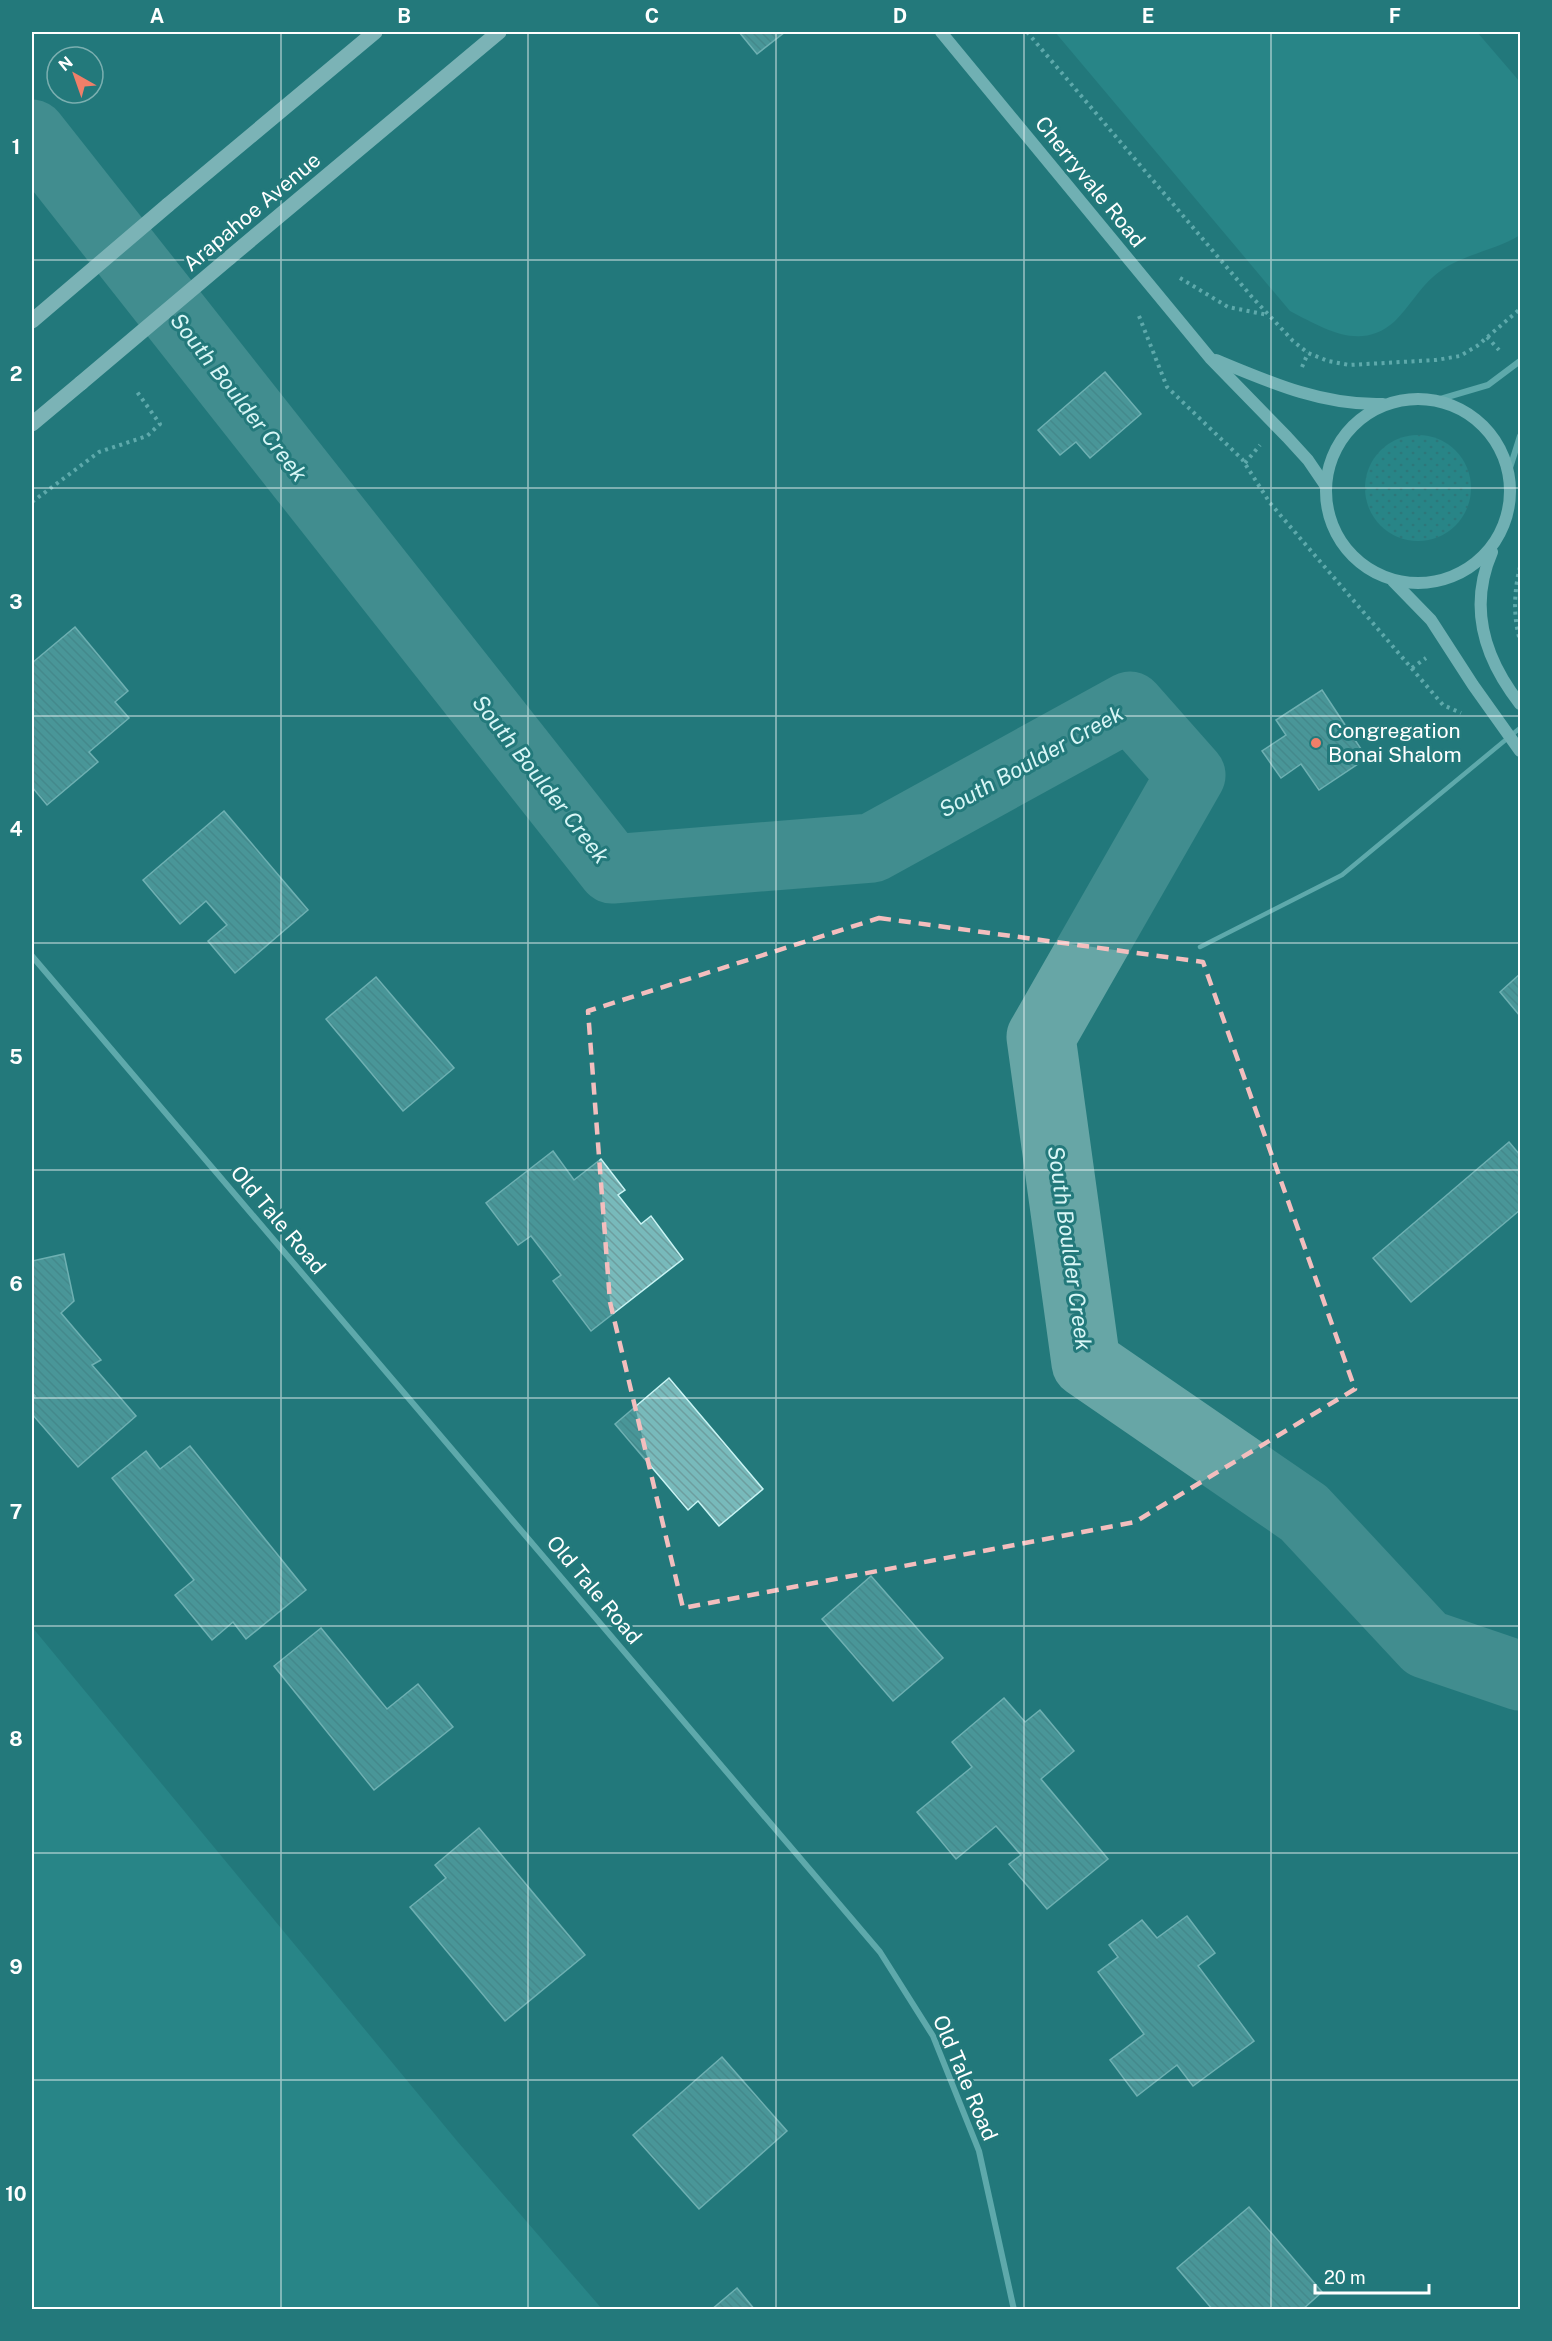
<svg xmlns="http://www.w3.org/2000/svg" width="1552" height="2341" viewBox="0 0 1552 2341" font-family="'Public Sans',sans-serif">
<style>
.grass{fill:#309495}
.park{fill:url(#park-dots)}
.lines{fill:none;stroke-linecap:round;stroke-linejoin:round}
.river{stroke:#67a6a6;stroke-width:69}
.building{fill:url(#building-back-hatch);stroke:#c9f4f4;stroke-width:1.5}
.path{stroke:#a6e5e5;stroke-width:4;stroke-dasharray:3 4.5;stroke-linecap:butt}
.lane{stroke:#a6e5e5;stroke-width:4.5}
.street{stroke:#a6e5e5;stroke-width:6}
.secondary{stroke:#cff4f5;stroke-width:12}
.primary{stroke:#e6fbfd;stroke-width:15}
.primary-bridge{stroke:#e6fbfd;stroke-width:15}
.marked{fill:none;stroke:#f3bebe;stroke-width:4.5;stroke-dasharray:12 8;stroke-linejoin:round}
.grid{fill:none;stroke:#fff;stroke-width:1.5;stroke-opacity:0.55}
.poi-dot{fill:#f07f69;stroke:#23797b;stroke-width:2}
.labels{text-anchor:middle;stroke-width:6;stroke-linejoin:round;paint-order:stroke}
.street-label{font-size:21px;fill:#fff;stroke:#23797b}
.poi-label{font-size:21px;fill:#fff;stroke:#23797b;text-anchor:start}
.water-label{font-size:22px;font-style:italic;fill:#d8f6f6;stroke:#23797b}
.neatline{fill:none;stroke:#fff;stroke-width:2}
.grid-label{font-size:20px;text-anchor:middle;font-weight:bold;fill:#fff}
</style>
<defs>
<pattern id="park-dots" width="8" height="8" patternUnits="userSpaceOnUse" patternTransform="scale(1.5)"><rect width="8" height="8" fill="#309495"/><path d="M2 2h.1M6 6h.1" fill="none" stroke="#3b7778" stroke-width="1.8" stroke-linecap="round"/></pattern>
<pattern id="building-back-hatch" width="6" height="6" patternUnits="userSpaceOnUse" patternTransform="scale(1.5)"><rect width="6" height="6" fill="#78babb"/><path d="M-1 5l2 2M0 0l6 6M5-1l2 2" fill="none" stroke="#6d9e9f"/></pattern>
</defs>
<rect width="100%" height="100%" fill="#23797b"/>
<g class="grass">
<path d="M1055,32H1477L1520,82V235C1493,252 1459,254 1434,276C1419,289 1409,307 1395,321C1361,352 1325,329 1290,311Z"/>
<polygon points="32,1627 457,2141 602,2309 32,2309"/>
</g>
<circle class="park" cx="1418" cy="488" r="53"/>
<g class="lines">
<polyline class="river" points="32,134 612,869 872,848 1130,706 1191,775 1041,1037 1086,1363 1304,1513 1426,1644 1520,1676"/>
</g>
<g class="building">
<polygon points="739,32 785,32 757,54"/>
<polygon points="1105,372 1141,414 1090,458 1076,442 1060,455 1038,430"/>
<polygon points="75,627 128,691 115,702 129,718 89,752 98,762 47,805 32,787 32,663"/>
<polygon points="1322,690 1367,758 1319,790 1301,764 1281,778 1262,751 1286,735 1276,720"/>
<polygon points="224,811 308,910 235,973 208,941 227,925 206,901 180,924 143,880"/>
<polygon points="1520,974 1520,1016 1500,992"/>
<polygon points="376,977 454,1068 403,1111 326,1019"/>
<polygon points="1509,1142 1520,1155 1520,1210 1411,1302 1373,1258"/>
<polygon points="553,1151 574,1180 601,1159 625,1190 618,1195 641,1224 651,1216 683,1259 591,1331 553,1281 561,1275 531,1236 518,1245 486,1203"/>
<polygon points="64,1254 74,1301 61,1313 101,1360 92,1365 136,1416 78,1467 32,1414 32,1400 35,1396 32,1392 32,1261"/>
<polygon points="669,1378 763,1489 719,1526 698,1501 688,1510 615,1424"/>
<polygon points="190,1446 306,1590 246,1639 233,1622 212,1640 175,1595 194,1580 112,1478 146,1451 160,1469"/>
<polygon points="871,1576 943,1658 893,1701 822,1619"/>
<polygon points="321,1628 387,1709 418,1684 453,1727 374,1790 274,1666"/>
<polygon points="1004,1698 1025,1722 1040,1710 1074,1751 1041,1779 1108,1859 1047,1909 1009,1864 1021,1855 996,1826 956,1859 917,1812 972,1767 952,1742"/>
<polygon points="479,1828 585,1955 505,2021 410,1907 446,1878 435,1865"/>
<polygon points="1187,1916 1215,1953 1198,1966 1254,2041 1193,2086 1177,2065 1137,2096 1110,2060 1144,2034 1098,1972 1118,1957 1109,1945 1142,1920 1157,1938"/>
<polygon points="722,2057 787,2131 699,2209 633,2135"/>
<polygon points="1249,2207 1322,2292 1302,2310 1213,2310 1177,2268"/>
<polygon points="737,2288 755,2310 711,2310"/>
</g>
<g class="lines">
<g class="path">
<polyline points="1027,32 1252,297 1293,341 1308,353 1328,361 1349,365 1436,360 1460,356 1477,346 1520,309"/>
<polyline points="1180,278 1228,307 1268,315"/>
<polyline points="1139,316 1167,387 1242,459 1270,503 1443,705 1461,713"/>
<polyline points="1487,337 1499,350"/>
<polyline points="1302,367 1308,353"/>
<polyline points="1245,463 1260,445"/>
<polyline points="32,502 99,452 147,436 160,424 135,389"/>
<path d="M1520,567C1514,590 1513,618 1520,640"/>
<polyline points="1412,668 1426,658"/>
</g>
<polyline class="lane" points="1200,947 1342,875 1520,728"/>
<g class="street">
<polyline points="1437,400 1488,385 1520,361"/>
<polyline points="1509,471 1520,436"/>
<polyline points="32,956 880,1952 933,2036 979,2151 1014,2310"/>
</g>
<g class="secondary">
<polyline points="941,32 1210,358 1287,437 1308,460 1325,485"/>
<path d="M1216,360C1271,383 1324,406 1383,404"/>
<circle cx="1418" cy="491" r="92"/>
<path d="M1492,552C1468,607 1484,658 1520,704"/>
<polyline points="1393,581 1431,620 1473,685 1520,751"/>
</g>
<g class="primary">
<polyline points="168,205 375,32"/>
<polyline points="229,258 499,32"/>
<polyline points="32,424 81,383"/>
</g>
<g class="primary-bridge">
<polyline points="32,321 168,205"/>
<polyline points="81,383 229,258"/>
</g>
</g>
<path d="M0 0H1552V2341H0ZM879,918L1203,962L1355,1389L1135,1522L683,1608L610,1302L588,1011Z" fill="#23797b" fill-opacity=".55" fill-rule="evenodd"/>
<path class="marked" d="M879,918L1203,962L1355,1389L1135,1522L683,1608L610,1302L588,1011Z"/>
<path class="grid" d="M281,32V2310M528,32V2310M776,32V2310M1024,32V2310M1271,32V2310M32,260H1520M32,488H1520M32,716H1520M32,943H1520M32,1170H1520M32,1398H1520M32,1626H1520M32,1853H1520M32,2080H1520"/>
<circle class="poi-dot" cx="1316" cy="743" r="6"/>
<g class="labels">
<g class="street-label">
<text transform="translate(1090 182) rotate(51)" y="7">Cherryvale Road</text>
<text transform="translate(252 212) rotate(-40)" y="7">Arapahoe Avenue</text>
<text transform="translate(278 1220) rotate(50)" y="7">Old Tale Road</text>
<text transform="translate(594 1590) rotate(50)" y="7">Old Tale Road</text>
<text transform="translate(965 2078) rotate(67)" y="7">Old Tale Road</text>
</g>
<g class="poi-label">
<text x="1328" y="738">Congregation<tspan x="1328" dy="24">Bonai Shalom</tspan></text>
</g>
<g class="water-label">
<text transform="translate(239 397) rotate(52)" y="8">South Boulder Creek</text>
<text transform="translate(1031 761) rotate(-29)" y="8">South Boulder Creek</text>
<text transform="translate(541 779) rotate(52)" y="8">South Boulder Creek</text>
<text transform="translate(1070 1248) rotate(82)" y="8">South Boulder Creek</text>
</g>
</g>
<rect width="1552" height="2341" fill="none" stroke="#23797b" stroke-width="66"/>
<g transform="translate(75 75) rotate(320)"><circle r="28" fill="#23797b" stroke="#7bafb0" stroke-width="1.5"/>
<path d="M0-4.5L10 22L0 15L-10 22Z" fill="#f07f69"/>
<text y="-9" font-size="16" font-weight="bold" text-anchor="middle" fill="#ffffff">N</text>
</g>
<path d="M1315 2284v9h114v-9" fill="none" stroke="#ffffff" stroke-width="3"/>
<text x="1324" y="2284" font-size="18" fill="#ffffff" stroke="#23797b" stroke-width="4.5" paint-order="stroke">20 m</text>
<rect x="33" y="33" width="1486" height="2275" class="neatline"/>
<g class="grid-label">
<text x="157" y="23">A</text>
<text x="404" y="23">B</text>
<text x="652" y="23">C</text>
<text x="900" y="23">D</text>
<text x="1148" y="23">E</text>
<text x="1395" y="23">F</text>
<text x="16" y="154">1</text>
<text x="16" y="381">2</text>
<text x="16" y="609">3</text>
<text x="16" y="836">4</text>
<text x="16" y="1064">5</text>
<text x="16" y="1291">6</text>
<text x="16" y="1519">7</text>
<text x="16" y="1746">8</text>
<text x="16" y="1974">9</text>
<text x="16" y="2201">10</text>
</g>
</svg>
